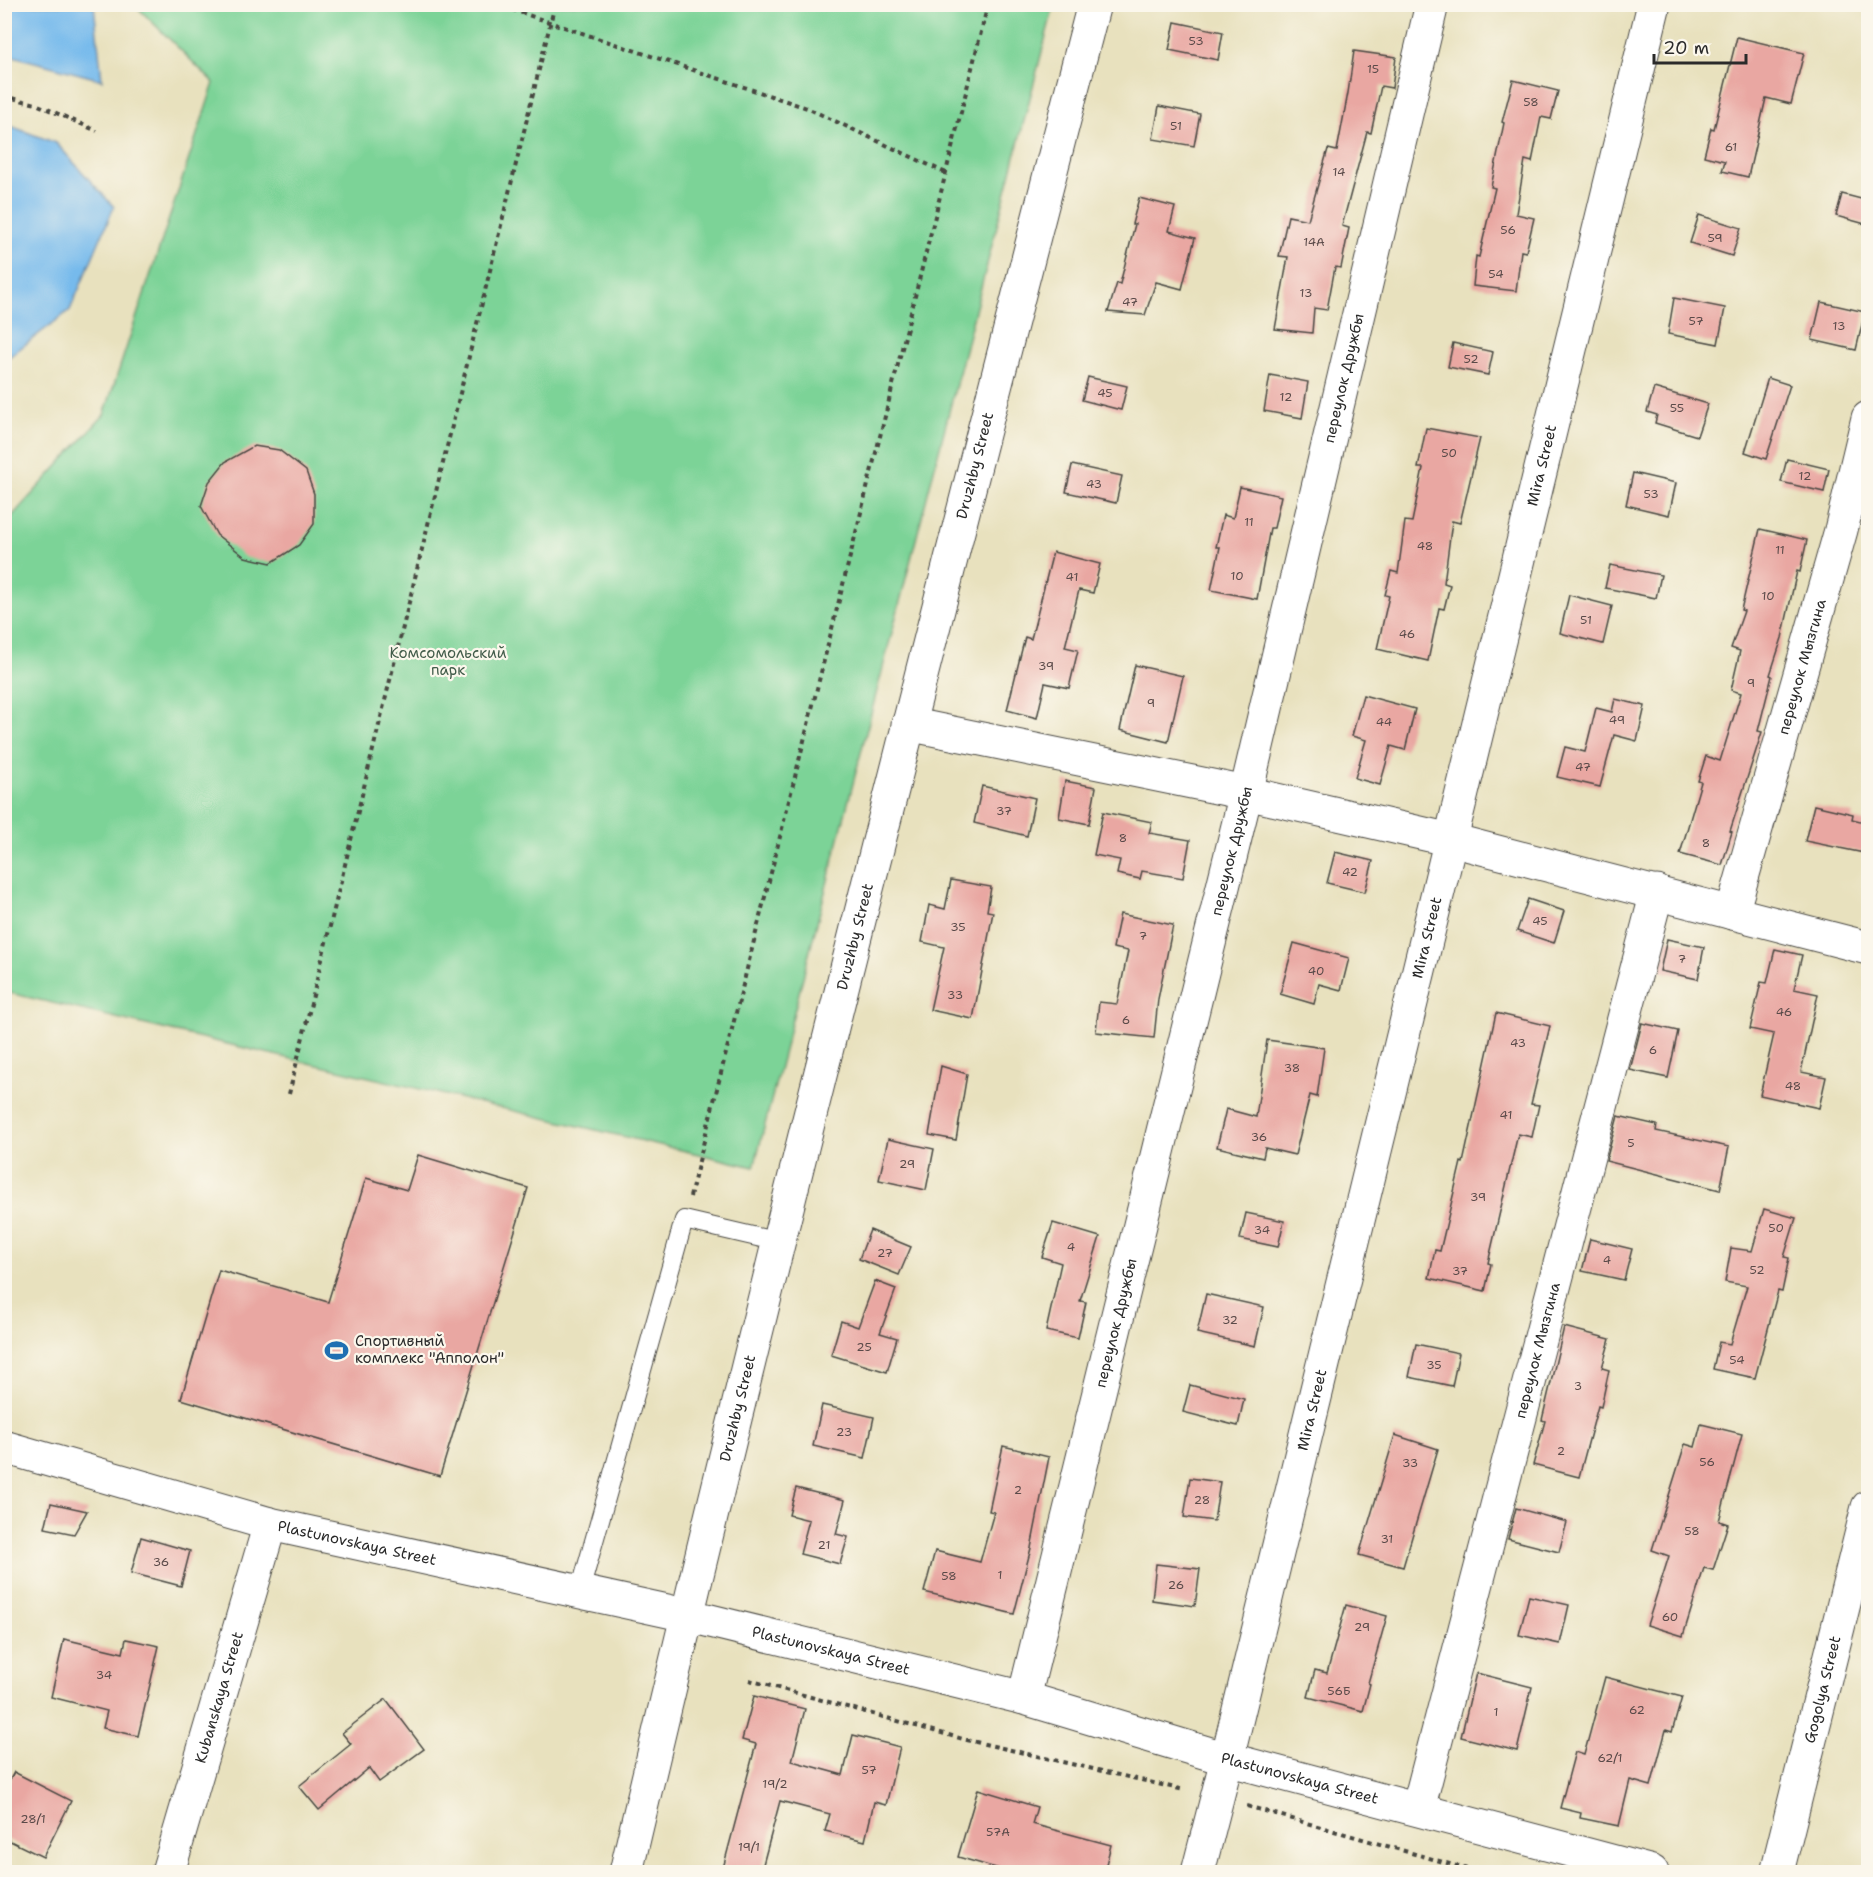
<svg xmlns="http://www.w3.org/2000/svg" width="1873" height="1877" viewBox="0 0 1873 1877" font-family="'Shantell Sans',sans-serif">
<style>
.green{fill:#7cd397;stroke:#547f61;stroke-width:1.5}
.water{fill:#76baec;stroke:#50728c;stroke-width:1.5}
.building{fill:#e9a7a2}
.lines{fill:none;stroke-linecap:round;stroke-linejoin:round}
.service-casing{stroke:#474641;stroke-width:20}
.minor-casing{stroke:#474641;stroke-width:35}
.tertiary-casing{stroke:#474641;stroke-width:35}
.path{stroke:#474641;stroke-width:4;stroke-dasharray:4.5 4.5;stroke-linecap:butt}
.service{stroke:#fff;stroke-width:18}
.minor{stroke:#fff;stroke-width:33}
.tertiary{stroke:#fff;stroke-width:33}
.labels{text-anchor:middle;stroke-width:4.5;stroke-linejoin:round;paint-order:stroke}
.number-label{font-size:12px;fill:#5a4a49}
.street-label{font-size:15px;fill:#2b2b2b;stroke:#fbf7ec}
.park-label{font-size:15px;fill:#435d4b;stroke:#fbf7ec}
.poi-label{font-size:15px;fill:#2b2b2b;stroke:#fbf7ec;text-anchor:start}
</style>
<rect width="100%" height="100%" fill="#fbf7ec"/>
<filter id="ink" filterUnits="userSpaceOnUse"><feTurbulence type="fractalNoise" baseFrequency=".0167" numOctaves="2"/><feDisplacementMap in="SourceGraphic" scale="12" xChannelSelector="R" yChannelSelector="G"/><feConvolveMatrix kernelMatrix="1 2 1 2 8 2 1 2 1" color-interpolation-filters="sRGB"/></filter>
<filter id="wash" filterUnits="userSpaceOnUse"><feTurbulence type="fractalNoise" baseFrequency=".008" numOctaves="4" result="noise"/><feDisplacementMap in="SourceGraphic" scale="24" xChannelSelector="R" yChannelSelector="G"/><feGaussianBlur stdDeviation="1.35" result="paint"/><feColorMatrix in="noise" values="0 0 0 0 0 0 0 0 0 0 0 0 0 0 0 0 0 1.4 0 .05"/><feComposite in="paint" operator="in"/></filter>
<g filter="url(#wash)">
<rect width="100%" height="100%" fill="#e8e1be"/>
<polygon class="green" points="135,5 1054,5 754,1167 5,992 4,525 104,415 214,83"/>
<g class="water">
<polygon points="4,5 94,5 102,80 5,54"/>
<polygon points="5,124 56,143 114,207 70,310 5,360"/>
</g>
<g id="blocks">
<g class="building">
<polygon points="1175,22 1223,32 1218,60 1169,50"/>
<polygon points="1737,37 1804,53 1791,104 1766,98 1748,177 1722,171 1725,161 1704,156 1711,128 1714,129"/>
<polygon points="1354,51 1396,57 1392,88 1381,86 1371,133 1367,132 1342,226 1349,228 1341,268 1335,267 1327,310 1314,308 1312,333 1275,329 1288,257 1279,256 1288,216 1308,220 1328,149 1337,151 1348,93"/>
<polygon points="1513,80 1558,91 1551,119 1541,117 1532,162 1525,160 1516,214 1534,218 1526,252 1521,251 1516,291 1473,286 1476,256 1479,257 1495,188 1491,187 1504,123 1502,122"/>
<polygon points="1159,106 1200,114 1194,146 1153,139"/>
<polygon points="1842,194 1869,201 1869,225 1836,216"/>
<polygon points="1139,198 1175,207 1169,231 1195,238 1182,289 1156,282 1145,315 1108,312 1117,283 1120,284 1135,224 1132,224"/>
<polygon points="1699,215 1741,228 1732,256 1690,243"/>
<polygon points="1674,298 1725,308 1718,344 1668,334"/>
<polygon points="1821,302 1865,312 1856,350 1812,340"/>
<polygon points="1453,343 1493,352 1488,375 1448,367"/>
<polygon points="1270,375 1308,382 1302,418 1264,411"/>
<polygon points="1088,377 1127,386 1121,410 1082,400"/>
<polygon points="1768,378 1790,385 1766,459 1745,452"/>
<polygon points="1654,388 1708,404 1697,436 1655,423 1657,415 1647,412"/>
<polygon points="1426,428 1480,438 1460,523 1452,521 1444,583 1450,585 1444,609 1439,608 1428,661 1377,649 1389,596 1385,595 1391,571 1398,573 1405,521 1412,522 1423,468 1418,468"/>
<polygon points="254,446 279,450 306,471 314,494 314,524 299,545 271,563 245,557 217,535 201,506 209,482 225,462"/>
<polygon points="1787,459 1829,469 1824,492 1781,482"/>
<polygon points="1072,465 1122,476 1116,503 1066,492"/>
<polygon points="1633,473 1676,483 1669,515 1626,505"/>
<polygon points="1240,487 1281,496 1274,528 1270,528 1257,599 1211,590 1220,547 1216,547 1223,515 1233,518"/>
<polygon points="1760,529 1807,540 1800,572 1797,571 1782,638 1770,675 1772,676 1758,731 1762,732 1730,831 1732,832 1722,865 1680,854 1701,782 1698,781 1706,756 1720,761 1741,693 1731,690 1740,651 1731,648 1744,611 1741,610"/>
<polygon points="1053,552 1100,564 1093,593 1079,590 1065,647 1078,650 1069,688 1045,683 1037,718 1007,710 1025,637 1031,639"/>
<polygon points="1610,565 1661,575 1656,598 1605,588"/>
<polygon points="1569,595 1612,606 1603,644 1560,633"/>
<polygon points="1135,665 1183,676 1168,742 1120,730"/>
<polygon points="1363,695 1415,709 1405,750 1391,746 1380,785 1355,778 1366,740 1352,736"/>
<polygon points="1615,699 1645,706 1637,741 1614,735 1600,787 1557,777 1565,747 1585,752 1596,708 1612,712"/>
<polygon points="1065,781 1096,787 1089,824 1059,818"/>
<polygon points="982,786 1035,798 1027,836 974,823"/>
<polygon points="1814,805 1853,814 1852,819 1869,823 1869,854 1805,841"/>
<polygon points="1103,812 1152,822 1149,833 1190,840 1183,878 1142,871 1140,879 1117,874 1120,860 1094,855"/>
<polygon points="1335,852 1373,861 1365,892 1327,883"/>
<polygon points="951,880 991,887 987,911 993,912 973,1019 930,1010 944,947 922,942 929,905 945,909"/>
<polygon points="1528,899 1564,911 1554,943 1517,931"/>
<polygon points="1120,914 1173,925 1158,999 1154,1038 1096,1032 1099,1002 1117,1004 1128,951 1113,948"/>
<polygon points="1667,939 1704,947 1698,979 1660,971"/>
<polygon points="1294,943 1349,958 1341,990 1319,984 1314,1004 1280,994"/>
<polygon points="1775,949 1802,955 1794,989 1818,994 1801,1072 1826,1077 1819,1108 1760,1095 1774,1034 1750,1029 1761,982 1767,983"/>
<polygon points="1496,1013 1550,1026 1531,1104 1539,1105 1532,1137 1518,1134 1488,1263 1491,1264 1485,1291 1429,1278 1435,1250 1440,1251 1461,1162 1463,1163"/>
<polygon points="1642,1023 1678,1031 1668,1078 1630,1070"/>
<polygon points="1267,1040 1324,1048 1317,1097 1310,1095 1295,1155 1265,1148 1263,1158 1217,1147 1226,1109 1256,1117"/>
<polygon points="941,1066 967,1074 956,1140 929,1135"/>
<polygon points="1618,1116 1657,1125 1656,1131 1729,1147 1720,1190 1606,1161"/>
<polygon points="888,1139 934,1149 926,1190 879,1180"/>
<polygon points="418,1155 528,1188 440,1476 181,1399 219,1270 328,1302 366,1178 407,1190"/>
<polygon points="1764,1209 1796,1218 1784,1257 1789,1258 1782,1292 1778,1291 1755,1378 1713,1369 1719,1342 1730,1344 1747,1286 1725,1282 1731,1248 1752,1251"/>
<polygon points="1246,1213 1284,1221 1278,1247 1240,1239"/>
<polygon points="1053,1223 1100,1237 1080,1301 1086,1302 1078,1338 1046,1331 1061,1263 1042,1257"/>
<polygon points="870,1230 911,1247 899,1275 859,1259"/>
<polygon points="1590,1239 1632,1249 1624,1280 1582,1271"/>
<polygon points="875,1281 896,1289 880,1333 897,1338 887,1372 831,1355 841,1321 858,1327"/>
<polygon points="1206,1294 1264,1307 1255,1346 1197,1333"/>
<polygon points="1564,1327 1610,1339 1602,1368 1609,1370 1601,1407 1598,1406 1579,1477 1533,1465 1545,1421 1542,1420"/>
<polygon points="1416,1344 1459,1353 1452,1386 1409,1377"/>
<polygon points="1190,1385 1244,1399 1238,1426 1183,1412"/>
<polygon points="822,1405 874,1417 865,1458 813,1446"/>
<polygon points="1701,1424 1742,1434 1719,1521 1728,1524 1713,1570 1704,1568 1683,1636 1647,1625 1669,1556 1652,1550 1685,1444 1695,1447"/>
<polygon points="1395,1435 1438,1449 1403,1567 1359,1555"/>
<polygon points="1003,1446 1049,1457 1031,1548 1014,1614 924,1592 935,1551 980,1562 994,1512 989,1511"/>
<polygon points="1190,1478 1220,1482 1214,1521 1184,1517"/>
<polygon points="796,1488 845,1500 836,1534 848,1537 840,1564 800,1554 809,1520 789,1515"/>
<polygon points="51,1503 87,1511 74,1534 45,1528"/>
<polygon points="1516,1508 1567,1522 1559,1552 1508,1539"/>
<polygon points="141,1537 190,1551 181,1586 131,1573"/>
<polygon points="1156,1564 1200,1569 1195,1606 1152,1600"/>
<polygon points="1529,1596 1569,1605 1560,1644 1519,1635"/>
<polygon points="1346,1605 1387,1616 1368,1683 1370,1684 1363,1711 1308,1697 1315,1670 1327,1673"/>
<polygon points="64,1639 123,1653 126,1639 159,1646 138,1736 103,1728 107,1711 51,1697"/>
<polygon points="1476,1673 1532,1687 1517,1751 1461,1737"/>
<polygon points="1605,1677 1682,1697 1672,1732 1666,1730 1651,1786 1630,1780 1619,1826 1580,1818 1581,1813 1560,1808 1575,1752 1584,1755"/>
<polygon points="754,1696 805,1709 792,1761 843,1775 853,1735 900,1747 886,1805 874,1802 865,1841 825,1831 830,1814 780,1801 761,1872 722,1872 756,1744 742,1740"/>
<polygon points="386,1699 424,1749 379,1782 369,1768 319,1810 299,1786 351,1744 342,1733"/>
<polygon points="14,1772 71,1801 43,1857 4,1838 4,1791"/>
<polygon points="978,1789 1037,1807 1032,1824 1111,1845 1104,1872 1010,1872 958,1857"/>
</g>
</g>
</g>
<g filter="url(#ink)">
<use href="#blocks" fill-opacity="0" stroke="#474641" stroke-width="1.5"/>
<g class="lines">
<defs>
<polyline id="service" points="580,1591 684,1220 779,1242"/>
<g id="minor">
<polyline points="908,724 1246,793 1451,840 1868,948"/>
<path id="s1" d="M1732,913L1841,530L1868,418"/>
<path id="s2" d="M4,1447L270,1524L686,1615L1024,1698L1227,1759L1652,1872"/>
<path id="s3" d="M1024,1698L1246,793L1432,4"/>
<path id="s4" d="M1418,1809L1657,892"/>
<path id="s5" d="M168,1872L270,1524"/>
<path id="s6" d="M626,1872C773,1248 933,626 1094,4"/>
<path id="s7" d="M1198,1872L1227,1759L1654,4"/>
</g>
<g id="tertiary">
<path id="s8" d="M1777,1872L1868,1507"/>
</g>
</defs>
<use href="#service" class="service-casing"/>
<use href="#minor" class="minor-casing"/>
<use href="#tertiary" class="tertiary-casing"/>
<g class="path">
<polyline points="495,4 807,108 946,173"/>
<polyline points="4,96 36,104 97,131"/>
<polyline points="289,1094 555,4"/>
<polyline points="690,1197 988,4"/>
<polyline points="749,1680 963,1739 1184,1790"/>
<polyline points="1247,1806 1478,1872"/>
</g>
<use href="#service" class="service"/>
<use href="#minor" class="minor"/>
<use href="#tertiary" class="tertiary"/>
</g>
</g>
<defs>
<symbol id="stadium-bare" viewBox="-9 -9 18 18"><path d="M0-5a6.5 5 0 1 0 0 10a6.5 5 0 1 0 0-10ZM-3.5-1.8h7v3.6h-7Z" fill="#1f6fb2" stroke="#fbf7ec" stroke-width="2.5" paint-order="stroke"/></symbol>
</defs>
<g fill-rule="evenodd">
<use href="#stadium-bare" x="320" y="1334" width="33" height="33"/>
</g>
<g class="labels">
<g class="number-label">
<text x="1196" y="45">53</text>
<text x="1373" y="73">15</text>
<text x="1531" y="106">58</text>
<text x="1176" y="130">51</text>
<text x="1731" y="151">61</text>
<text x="1339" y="176">14</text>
<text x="1508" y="234">56</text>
<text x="1715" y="242">59</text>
<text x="1314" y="246">14А</text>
<text x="1496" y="278">54</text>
<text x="1306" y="297">13</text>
<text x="1130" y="306">47</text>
<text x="1696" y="325">57</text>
<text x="1839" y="330">13</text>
<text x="1471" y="363">52</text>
<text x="1105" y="397">45</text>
<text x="1286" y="401">12</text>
<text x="1677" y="412">55</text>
<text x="1449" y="457">50</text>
<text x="1805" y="480">12</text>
<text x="1094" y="488">43</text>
<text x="1651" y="498">53</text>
<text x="1249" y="526">11</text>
<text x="1425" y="550">48</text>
<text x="1780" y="554">11</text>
<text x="1237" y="580">10</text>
<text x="1072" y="581">41</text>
<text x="1768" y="600">10</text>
<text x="1586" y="624">51</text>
<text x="1407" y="638">46</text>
<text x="1046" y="670">39</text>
<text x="1751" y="687">9</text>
<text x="1151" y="707">9</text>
<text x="1617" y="724">49</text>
<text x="1384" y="726">44</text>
<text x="1583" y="771">47</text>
<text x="1004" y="815">37</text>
<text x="1123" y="842">8</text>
<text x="1706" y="847">8</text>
<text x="1350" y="876">42</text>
<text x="1540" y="925">45</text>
<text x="958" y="931">35</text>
<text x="1143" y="940">7</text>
<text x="1682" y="963">7</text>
<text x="1316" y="975">40</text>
<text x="955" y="999">33</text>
<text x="1784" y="1016">46</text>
<text x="1126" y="1024">6</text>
<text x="1518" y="1047">43</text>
<text x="1653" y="1054">6</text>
<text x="1292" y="1072">38</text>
<text x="1793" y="1090">48</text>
<text x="1506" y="1119">41</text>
<text x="1259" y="1141">36</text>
<text x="1631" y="1147">5</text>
<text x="907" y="1168">29</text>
<text x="1478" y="1201">39</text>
<text x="1776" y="1232">50</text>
<text x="1262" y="1234">34</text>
<text x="1071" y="1251">4</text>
<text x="885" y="1257">27</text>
<text x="1607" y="1264">4</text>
<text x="1757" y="1274">52</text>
<text x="1460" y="1275">37</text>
<text x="1230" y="1324">32</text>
<text x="864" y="1351">25</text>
<text x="1737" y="1364">54</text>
<text x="1434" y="1369">35</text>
<text x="1578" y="1390">3</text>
<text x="844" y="1436">23</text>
<text x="1561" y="1455">2</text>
<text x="1707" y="1466">56</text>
<text x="1410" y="1467">33</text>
<text x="1018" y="1494">2</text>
<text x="1202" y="1504">28</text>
<text x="1692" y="1535">58</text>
<text x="1387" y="1543">31</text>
<text x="824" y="1549">21</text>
<text x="161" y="1566">36</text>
<text x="1000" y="1579">1</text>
<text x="949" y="1580">58</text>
<text x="1176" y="1589">26</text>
<text x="1670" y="1621">60</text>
<text x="1362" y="1631">29</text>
<text x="104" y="1679">34</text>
<text x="1339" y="1695">56Б</text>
<text x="1637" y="1714">62</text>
<text x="1496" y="1716">1</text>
<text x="1610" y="1762">62/1</text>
<text x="869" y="1774">57</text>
<text x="775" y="1788">19/2</text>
<text x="33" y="1823">28/1</text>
<text x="998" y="1836">57А</text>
<text x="749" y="1851">19/1</text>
</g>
<g class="street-label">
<text dy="5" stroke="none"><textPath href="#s3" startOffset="1358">переулок Дружбы</textPath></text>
<text dy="5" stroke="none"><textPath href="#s6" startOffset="1449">Druzhby Street</textPath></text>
<text dy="5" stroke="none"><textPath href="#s7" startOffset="1448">Mira Street</textPath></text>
<text dy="5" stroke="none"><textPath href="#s1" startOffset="256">переулок Мызгина</textPath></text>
<text dy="5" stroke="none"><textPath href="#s3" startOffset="872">переулок Дружбы</textPath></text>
<text dy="5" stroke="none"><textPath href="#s6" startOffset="963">Druzhby Street</textPath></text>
<text dy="5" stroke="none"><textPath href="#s7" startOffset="962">Mira Street</textPath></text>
<text dy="5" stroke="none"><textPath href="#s3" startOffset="386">переулок Дружбы</textPath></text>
<text dy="5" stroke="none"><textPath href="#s4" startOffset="474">переулок Мызгина</textPath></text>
<text dy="5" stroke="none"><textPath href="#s6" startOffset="477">Druzhby Street</textPath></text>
<text dy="5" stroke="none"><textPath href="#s7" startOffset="476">Mira Street</textPath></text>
<text dy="5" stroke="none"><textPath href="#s2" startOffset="366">Plastunovskaya Street</textPath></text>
<text dy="5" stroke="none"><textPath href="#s2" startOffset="852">Plastunovskaya Street</textPath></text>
<text dy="5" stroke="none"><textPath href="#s8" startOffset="188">Gogolya Street</textPath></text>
<text dy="5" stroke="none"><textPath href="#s5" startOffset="182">Kubanskaya Street</textPath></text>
<text dy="5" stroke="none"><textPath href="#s2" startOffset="1338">Plastunovskaya Street</textPath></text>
</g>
<g class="park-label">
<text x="448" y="658">Комсомольский<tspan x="448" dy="17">парк</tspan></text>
</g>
<g class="poi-label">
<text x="355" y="1346">Спортивный<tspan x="355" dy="17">комплекс "Апполон"</tspan></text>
</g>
</g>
<rect width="1873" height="1877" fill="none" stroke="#fbf7ec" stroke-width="24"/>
<path d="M1654 54v9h92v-9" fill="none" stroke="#2b2b2b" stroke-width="3"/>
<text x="1663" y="54" font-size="18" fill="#2b2b2b" stroke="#fbf7ec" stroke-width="4.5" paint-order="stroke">20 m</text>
</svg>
